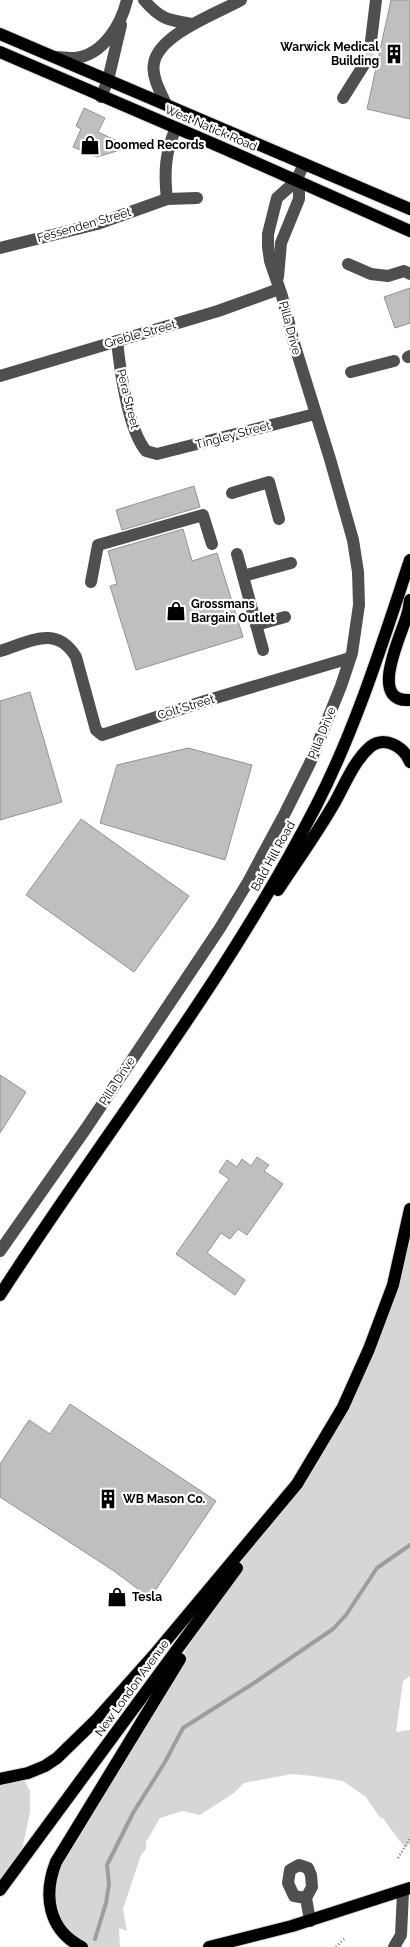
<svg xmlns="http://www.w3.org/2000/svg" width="410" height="1947" viewBox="0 0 410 1947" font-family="Raleway,sans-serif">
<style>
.green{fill:#d6d6d6}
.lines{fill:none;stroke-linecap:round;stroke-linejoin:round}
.stream{stroke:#9d9d9d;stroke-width:4}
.building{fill:#bfbfbf;stroke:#939393}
.minor-tunnel{stroke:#d9d9d9;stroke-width:12;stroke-dasharray:12 6;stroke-linecap:butt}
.major-casing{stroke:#dbdbdb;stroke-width:14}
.path{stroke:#717171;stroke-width:2.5;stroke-dasharray:1 2.5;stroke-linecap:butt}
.minor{stroke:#4f4f4f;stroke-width:12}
.major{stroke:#000;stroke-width:12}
.labels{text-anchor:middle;stroke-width:4.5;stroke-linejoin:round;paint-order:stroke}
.poi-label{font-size:12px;font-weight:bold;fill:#000;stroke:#fff;text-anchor:start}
.street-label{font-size:12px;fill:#000;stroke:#fff}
</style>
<rect width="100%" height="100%" fill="#fff"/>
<g class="green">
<polygon points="410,1207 410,1676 403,1681 396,1732 410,1730 410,1842 405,1848 382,1817 381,1819 365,1796 343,1781 313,1776 292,1774 244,1783 234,1793 200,1815 182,1811 160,1818 146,1842 146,1849 141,1855 123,1909 127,1931 119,1928 120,1947 80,1947 73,1943 48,1894 49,1876 186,1650 201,1618 338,1416 380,1317"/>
<polygon points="22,1776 30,1791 30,1812 21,1855 0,1883 0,1780"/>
</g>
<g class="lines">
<polyline class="stream" points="95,1939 106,1903 109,1884 107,1865 133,1813 165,1762 183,1728 254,1683 333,1629 346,1615 377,1568 410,1545"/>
</g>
<g class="building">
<polygon points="391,0 410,0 410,119 367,109"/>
<polygon points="84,108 105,118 98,132 130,147 97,157 73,147 81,129 76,126"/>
<polygon points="410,288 410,323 395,328 384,297"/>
<polygon points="194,486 200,507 122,530 116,510"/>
<polygon points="183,529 192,561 217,553 243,637 136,670 110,586 117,584 108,551"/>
<polygon points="30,692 62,802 0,820 0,701"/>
<polygon points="188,748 252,765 225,860 100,823 117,765"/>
<polygon points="81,819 189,896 134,972 26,895"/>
<polygon points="0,1075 26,1092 0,1133"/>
<polygon points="257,1157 269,1165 264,1171 283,1184 247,1235 238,1229 230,1239 221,1233 207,1253 245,1280 235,1295 176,1254 229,1179 219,1172 227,1160 237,1167 242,1159 251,1166"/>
<polygon points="70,1404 216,1501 150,1598 114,1571 0,1497 0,1464 29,1420 50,1434"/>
</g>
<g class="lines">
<polyline class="minor-tunnel" points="365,63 371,41"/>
<defs>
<g id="major">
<polyline points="0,34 410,209"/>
<polyline points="0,52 223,148 410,231"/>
<path d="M410,600C409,605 409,610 407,615C402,634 367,703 410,700"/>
<path d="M278,890C297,861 318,832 335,802C345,784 354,761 370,747C385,735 404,747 410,762"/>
<path d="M0,1295C105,1132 227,980 316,806C356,728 382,644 410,560"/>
<polyline points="0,1779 28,1773 45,1766 57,1758 97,1719 154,1655 297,1484 343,1407 369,1349 393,1285 410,1209"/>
<polyline points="0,1890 237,1568"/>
<path d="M82,1947C48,1930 43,1895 56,1862L180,1659"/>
<polyline points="209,1947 292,1926 410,1888"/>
</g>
</defs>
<use href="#major" class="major-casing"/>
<g class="path">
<polyline points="398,1858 410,1839"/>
<polyline points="336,1947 344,1939"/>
</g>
<g class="minor">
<path d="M144,0C160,19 168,20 192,24"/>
<polyline points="371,41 376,0"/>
<path d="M55,57C61,57 68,58 75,58C103,55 121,25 127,0"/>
<polyline points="101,97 108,80 121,25"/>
<polyline points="343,98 365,63"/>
<path d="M166,104C161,93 151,76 154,63C159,34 218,13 241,0"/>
<path d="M167,199C164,173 165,152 176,128"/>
<polyline points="0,248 97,224 167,199 197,198"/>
<polyline points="348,264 371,274 388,276 404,271 410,274"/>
<polyline points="278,277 281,243 299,199 299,192 296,181"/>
<path d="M117,341C120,369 128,429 146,451L157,454L315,414"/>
<polyline points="408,357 410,356"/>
<polyline points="351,372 394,361"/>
<polyline points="0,376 218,311 279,289"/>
<polyline points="232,493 269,482 279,519"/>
<polyline points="237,554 263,650"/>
<polyline points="243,576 291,563"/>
<polyline points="91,582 98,545 203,515 212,544"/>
<polyline points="256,625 285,617"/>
<path d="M0,651C30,642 56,624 76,657L96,730L102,735L205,701L350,658"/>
<polyline points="0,1251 87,1127 220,928 248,882 285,813 310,763 341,686 352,653 359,605 358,572 353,540 330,459 294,343 282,296 270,261 268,247 268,234 277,198 296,181 304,164"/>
<polyline points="306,1898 294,1896 288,1883 290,1870 299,1865 308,1868 311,1875 312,1887 306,1898 310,1921"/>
<polyline points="394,1947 401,1935 403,1892"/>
</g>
<use href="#major" class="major"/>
</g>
<defs>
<symbol id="building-bare" viewBox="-9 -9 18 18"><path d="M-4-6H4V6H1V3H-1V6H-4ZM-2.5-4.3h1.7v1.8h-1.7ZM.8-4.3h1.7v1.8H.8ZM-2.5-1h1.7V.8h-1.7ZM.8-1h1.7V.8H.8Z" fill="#000" stroke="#fff" stroke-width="2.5" paint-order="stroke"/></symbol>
<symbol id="shop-bare" viewBox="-9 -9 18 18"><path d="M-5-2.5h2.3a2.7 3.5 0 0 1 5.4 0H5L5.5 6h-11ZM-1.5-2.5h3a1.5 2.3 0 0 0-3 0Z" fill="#000" stroke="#fff" stroke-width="2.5" paint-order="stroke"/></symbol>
</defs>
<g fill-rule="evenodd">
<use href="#building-bare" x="380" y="40" width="28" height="28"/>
<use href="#shop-bare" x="76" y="131" width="28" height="28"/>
<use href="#shop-bare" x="162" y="597" width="28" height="28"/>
<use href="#building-bare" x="94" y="1485" width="28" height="28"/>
<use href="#shop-bare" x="103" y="1583" width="28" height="28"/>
</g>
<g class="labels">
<g class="poi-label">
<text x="379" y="51" text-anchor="end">Warwick Medical<tspan x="379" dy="14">Building</tspan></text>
<text x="105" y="149">Doomed Records</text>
<text x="191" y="608">Grossmans<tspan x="191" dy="14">Bargain Outlet</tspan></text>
<text x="123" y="1503">WB Mason Co.</text>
<text x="132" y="1601">Tesla</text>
</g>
<g class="street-label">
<text transform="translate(211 128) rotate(23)" y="4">West Natick Road</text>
<text transform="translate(84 225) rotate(-16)" y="4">Fessenden Street</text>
<text transform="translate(290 328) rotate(75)" y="4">Pilla Drive</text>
<text transform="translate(140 334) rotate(-16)" y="4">Greble Street</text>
<text transform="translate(128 399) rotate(76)" y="4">Pera Street</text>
<text transform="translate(233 435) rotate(-15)" y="4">Tingley Street</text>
<text transform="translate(186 707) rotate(-17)" y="4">Colt Street</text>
<text transform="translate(322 733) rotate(-68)" y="4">Pilla Drive</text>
<text transform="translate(273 856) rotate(-61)" y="4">Bald Hill Road</text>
<text transform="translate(117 1081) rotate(-57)" y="4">Pilla Drive</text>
<text transform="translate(132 1688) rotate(-54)" y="4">New London Avenue</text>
</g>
</g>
</svg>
